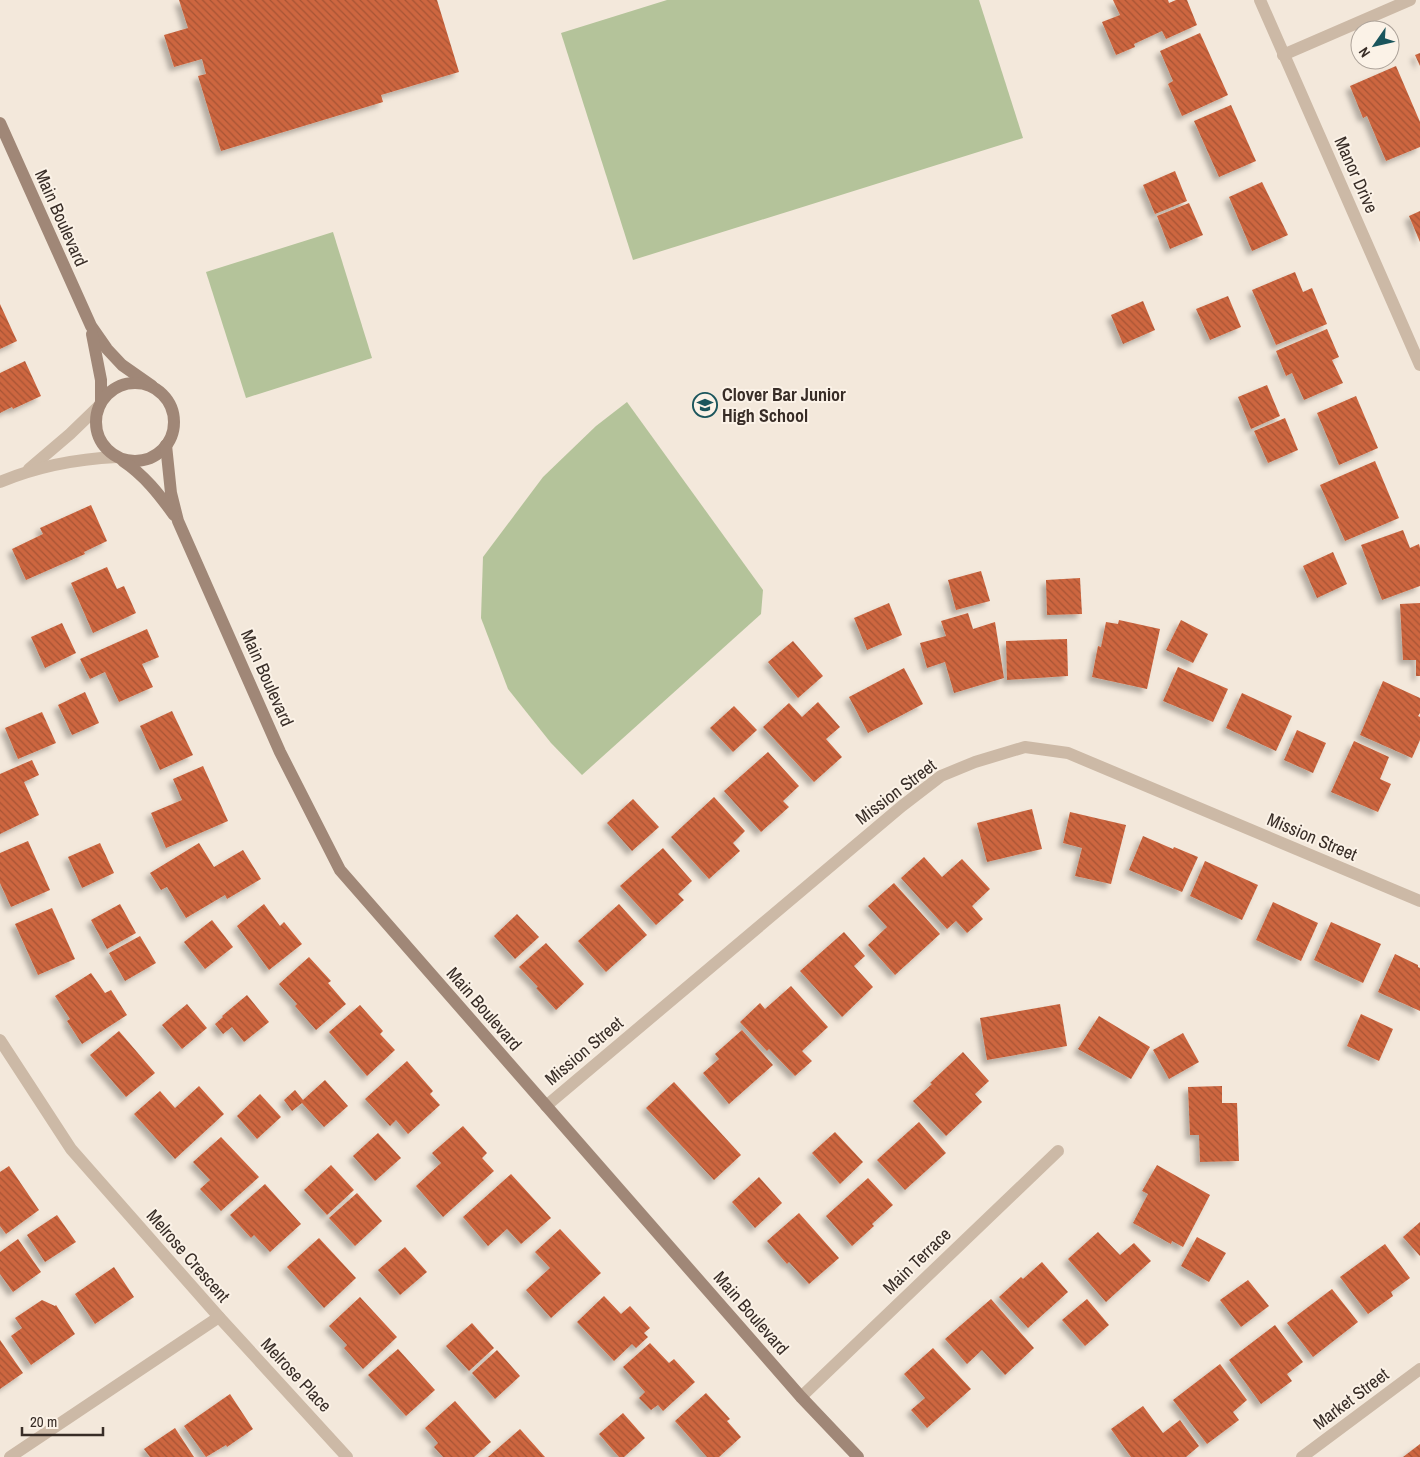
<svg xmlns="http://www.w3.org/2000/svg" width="1420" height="1457" viewBox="0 0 1420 1457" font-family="'Archivo Narrow',sans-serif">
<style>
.grass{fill:#b4c39a}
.building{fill:url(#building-back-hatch);filter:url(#shadow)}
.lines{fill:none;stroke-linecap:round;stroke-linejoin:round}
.street{stroke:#ccb9a6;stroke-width:12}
.secondary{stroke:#a08777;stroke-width:12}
.labels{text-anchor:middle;stroke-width:4;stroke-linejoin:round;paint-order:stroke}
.street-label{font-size:18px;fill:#382d27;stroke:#fbf2e7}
.poi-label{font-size:18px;font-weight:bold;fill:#382d27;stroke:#fbf2e7;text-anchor:start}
</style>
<defs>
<pattern id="building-back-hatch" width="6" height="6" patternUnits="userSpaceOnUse" patternTransform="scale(1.25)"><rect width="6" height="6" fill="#cd663f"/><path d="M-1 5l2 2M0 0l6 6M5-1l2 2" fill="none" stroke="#a75435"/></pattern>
<filter id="shadow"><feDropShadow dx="-4.5" dy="4.5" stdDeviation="2.5" flood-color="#0004"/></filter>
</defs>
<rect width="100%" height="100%" fill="#f3e8db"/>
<g class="grass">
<polygon points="667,0 979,0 1023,138 633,260 561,33"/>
<polygon points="333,232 372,358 246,398 206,272"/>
<polygon points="627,402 763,590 761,614 582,775 551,743 508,689 481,618 483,557 543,477 596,426"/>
</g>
<g class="building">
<polygon points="179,0 437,0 459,72 381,95 383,102 221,151 198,76 206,74 202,59 174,67 164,35 188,28"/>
<polygon points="1113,0 1168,0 1169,3 1176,0 1187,0 1197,25 1166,39 1162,31 1134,44 1135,47 1116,55 1102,22 1120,15"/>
<polygon points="1200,33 1228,95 1182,116 1168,84 1173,81 1160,51"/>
<polygon points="1420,53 1420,66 1415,55"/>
<polygon points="1396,66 1420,122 1420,147 1386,161 1367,116 1363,118 1350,86"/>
<polygon points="1231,105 1256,161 1219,177 1194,121"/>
<polygon points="1175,171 1187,201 1155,214 1143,185"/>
<polygon points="1262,182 1288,235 1252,251 1229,197"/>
<polygon points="1189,203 1203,235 1170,249 1157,216"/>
<polygon points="1420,211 1420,242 1409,216"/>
<polygon points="1295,272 1303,292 1312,288 1327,324 1276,345 1252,290"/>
<polygon points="1228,296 1241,327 1210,340 1196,309"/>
<polygon points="1143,301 1155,330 1123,344 1111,315"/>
<polygon points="0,304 17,341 0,349"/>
<polygon points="1327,329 1339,357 1332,360 1343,383 1304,400 1292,373 1286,376 1276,351"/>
<polygon points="25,361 41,396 13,409 12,407 0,413 0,373"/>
<polygon points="1267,385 1280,416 1251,429 1238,397"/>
<polygon points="1356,396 1378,448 1339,465 1317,413"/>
<polygon points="1285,418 1298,450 1268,463 1254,431"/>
<polygon points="1375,461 1399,518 1345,541 1320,485"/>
<polygon points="91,505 107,541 84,552 85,554 26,580 12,549 43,534 40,528"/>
<polygon points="1403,530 1410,548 1419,544 1420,548 1420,586 1382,600 1361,545"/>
<polygon points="1333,552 1347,584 1317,598 1303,566"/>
<polygon points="107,567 117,589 124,586 136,613 93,633 71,583"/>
<polygon points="981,571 990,601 956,610 948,580"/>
<polygon points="1080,578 1082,614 1047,615 1046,580"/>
<polygon points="889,603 902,635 867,650 854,618"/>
<polygon points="1420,603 1420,676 1416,676 1416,660 1403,660 1400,604"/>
<polygon points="968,613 973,629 995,622 1004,678 954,693 945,662 927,668 920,643 946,636 941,621"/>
<polygon points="1119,620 1160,629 1147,689 1092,677 1098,646 1101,647 1106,622 1118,624"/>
<polygon points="1181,620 1208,634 1193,663 1166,650"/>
<polygon points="62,623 76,653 45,668 31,637"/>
<polygon points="147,629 159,657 142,664 153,687 119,702 105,672 90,679 80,659"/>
<polygon points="1067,639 1068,676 1007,680 1006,641"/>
<polygon points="793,641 823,676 798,698 768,662"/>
<polygon points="1178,667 1228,689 1213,722 1163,701"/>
<polygon points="904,668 923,704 868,733 849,697"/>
<polygon points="1383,681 1420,698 1420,713 1418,716 1420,717 1420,740 1412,758 1360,735"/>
<polygon points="85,692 99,723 72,735 58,705"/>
<polygon points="1242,693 1292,716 1276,751 1226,728"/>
<polygon points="818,702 840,727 826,739 842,757 814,782 763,727 789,703 802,717"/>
<polygon points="734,706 757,730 733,752 710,728"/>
<polygon points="172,711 193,755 160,770 140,726"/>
<polygon points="42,712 56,743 18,759 5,728"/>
<polygon points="1297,730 1326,743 1313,773 1284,760"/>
<polygon points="1354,741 1389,757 1380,779 1391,784 1378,812 1331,792"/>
<polygon points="768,752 799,786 783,801 789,807 761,832 724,791"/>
<polygon points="32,760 39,775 24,782 39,815 0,834 0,774"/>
<polygon points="203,766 228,821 166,848 151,813 182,800 173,779"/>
<polygon points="714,797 745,831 733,843 740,851 709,879 671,837"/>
<polygon points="633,799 659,827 632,851 607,823"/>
<polygon points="1032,809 1042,849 987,862 977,823"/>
<polygon points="1070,812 1126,825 1111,884 1075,876 1082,848 1063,843"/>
<polygon points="1143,836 1173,849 1174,847 1198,857 1182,892 1129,870"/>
<polygon points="28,841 50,890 11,907 0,883 0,853"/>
<polygon points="100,843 114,873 82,888 68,857"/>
<polygon points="199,843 214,867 243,850 261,879 227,899 225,895 186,918 167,887 161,890 150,873"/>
<polygon points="663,848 692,881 678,894 684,900 656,925 620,886"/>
<polygon points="924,857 942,877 962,859 990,889 972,906 983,919 967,933 956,921 947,929 901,878"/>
<polygon points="1205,861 1258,885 1242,920 1190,896"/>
<polygon points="894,883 940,934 895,975 868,945 887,927 868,906"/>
<polygon points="1273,902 1318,923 1301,961 1256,940"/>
<polygon points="120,904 136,933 107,949 91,920"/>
<polygon points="264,904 280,926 284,922 302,944 269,970 237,926"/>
<polygon points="619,904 647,935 606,972 578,941"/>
<polygon points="52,908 75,959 38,975 15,924"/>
<polygon points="517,914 539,937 515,959 494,936"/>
<polygon points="212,920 233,947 205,969 184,942"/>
<polygon points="1331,922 1381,944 1363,983 1314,960"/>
<polygon points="844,932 865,956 854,966 873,987 842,1017 800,971"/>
<polygon points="140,936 156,963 125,981 109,953"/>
<polygon points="546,943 584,984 556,1010 536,988 538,987 519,967"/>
<polygon points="1395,954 1418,965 1418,967 1420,968 1420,1011 1378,992"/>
<polygon points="309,957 331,981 328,983 346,1004 316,1030 295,1006 297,1004 279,984"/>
<polygon points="91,973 105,993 111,990 127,1015 82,1044 67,1021 70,1019 55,996"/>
<polygon points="791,986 828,1027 802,1051 812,1061 795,1076 769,1049 767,1051 740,1022 760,1003 765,1009"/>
<polygon points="247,995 269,1022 244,1042 232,1027 223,1034 215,1024 223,1017 222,1016"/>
<polygon points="187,1004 207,1028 182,1049 162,1025"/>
<polygon points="1060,1004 1067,1046 987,1060 980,1018"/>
<polygon points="360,1005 383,1031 380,1034 395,1050 367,1076 329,1032"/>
<polygon points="1361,1014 1393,1029 1379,1061 1347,1046"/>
<polygon points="1099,1016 1150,1047 1131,1079 1078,1049"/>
<polygon points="742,1030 773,1065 729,1104 703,1073 719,1059 715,1054"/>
<polygon points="119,1031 155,1073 126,1097 90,1055"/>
<polygon points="1183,1033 1199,1062 1169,1079 1153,1050"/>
<polygon points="963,1052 989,1081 975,1094 982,1102 946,1136 913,1101 932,1084 930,1083"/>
<polygon points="407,1061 433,1091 430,1094 440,1105 408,1134 396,1120 390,1126 365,1099"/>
<polygon points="325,1080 348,1106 324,1127 302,1103 292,1111 284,1100 295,1090 303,1100"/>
<polygon points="674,1082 741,1155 714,1180 646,1108"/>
<polygon points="199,1086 224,1114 175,1159 134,1114 160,1091 175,1108"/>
<polygon points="1222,1086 1222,1103 1237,1103 1239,1161 1200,1162 1199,1135 1190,1135 1188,1087"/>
<polygon points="260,1094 281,1117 257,1139 237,1116"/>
<polygon points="919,1122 946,1153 905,1190 877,1160"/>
<polygon points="463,1126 487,1153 482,1158 494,1171 443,1217 416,1186 441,1163 432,1153"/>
<polygon points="835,1132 863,1162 840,1184 812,1153"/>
<polygon points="378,1133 401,1158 375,1181 353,1156"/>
<polygon points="221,1137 259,1177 221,1211 200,1189 210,1180 193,1162"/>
<polygon points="331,1165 354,1190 327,1215 304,1190"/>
<polygon points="1157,1165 1210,1195 1183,1247 1172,1241 1171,1244 1133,1223 1148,1194 1142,1191"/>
<polygon points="9,1166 39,1210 6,1234 0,1226 0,1172"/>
<polygon points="511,1174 551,1218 521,1244 507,1229 488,1246 463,1217"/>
<polygon points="759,1177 782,1203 755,1228 732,1202"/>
<polygon points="868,1178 893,1205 872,1224 874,1226 852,1246 826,1216"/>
<polygon points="265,1184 301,1224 270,1252 254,1235 251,1238 230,1215"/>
<polygon points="357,1193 382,1221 355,1246 329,1218"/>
<polygon points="799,1213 839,1258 809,1284 789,1262 787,1264 767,1241"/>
<polygon points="57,1215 76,1242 45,1262 27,1235"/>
<polygon points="1420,1222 1420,1256 1403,1237"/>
<polygon points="560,1229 601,1273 551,1318 526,1290 550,1268 535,1252"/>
<polygon points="1098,1232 1120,1255 1134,1243 1151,1261 1106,1302 1068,1259"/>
<polygon points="1197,1237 1226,1253 1209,1282 1181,1266"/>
<polygon points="319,1238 356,1278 324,1308 287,1267"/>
<polygon points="18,1239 41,1272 13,1292 0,1274 0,1252"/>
<polygon points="1385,1244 1410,1278 1391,1292 1393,1296 1368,1314 1340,1277"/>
<polygon points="405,1247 427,1272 400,1295 378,1270"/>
<polygon points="1042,1262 1068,1292 1028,1328 999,1297 1021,1277 1023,1279"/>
<polygon points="114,1267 134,1297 95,1324 75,1294"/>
<polygon points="1248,1280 1269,1306 1241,1327 1220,1300"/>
<polygon points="1332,1289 1358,1322 1313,1357 1287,1323"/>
<polygon points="604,1296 621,1314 630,1306 650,1328 644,1333 648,1337 636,1348 632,1344 614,1361 577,1322"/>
<polygon points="360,1297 397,1337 363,1369 344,1348 347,1345 329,1326"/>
<polygon points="991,1299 1034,1348 1005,1375 982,1350 967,1364 945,1339"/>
<polygon points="1087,1299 1109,1325 1085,1346 1062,1320"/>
<polygon points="42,1300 55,1306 56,1305 75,1334 31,1365 11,1336 22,1328 15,1318"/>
<polygon points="472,1323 494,1348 469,1371 446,1346"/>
<polygon points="1275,1325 1303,1362 1287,1374 1292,1381 1261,1404 1229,1360"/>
<polygon points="0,1340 23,1373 0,1389"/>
<polygon points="650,1343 669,1363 674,1359 695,1382 663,1411 658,1405 651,1410 639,1398 645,1392 623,1367"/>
<polygon points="933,1348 971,1389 927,1428 911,1410 925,1398 904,1374"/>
<polygon points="398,1349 435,1390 406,1416 368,1375"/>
<polygon points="497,1350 520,1376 495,1399 472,1373"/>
<polygon points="1220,1364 1247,1400 1233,1412 1239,1420 1207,1444 1173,1400"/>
<polygon points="706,1393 730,1419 727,1421 741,1437 719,1457 707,1457 675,1421"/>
<polygon points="230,1394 253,1429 227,1447 226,1445 206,1457 184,1426"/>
<polygon points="455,1401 491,1442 474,1457 443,1457 434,1447 438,1443 425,1428"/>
<polygon points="1143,1406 1163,1433 1180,1420 1199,1446 1186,1457 1131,1457 1111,1429"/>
<polygon points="623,1413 645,1438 624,1457 619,1457 599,1434"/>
<polygon points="175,1428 194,1457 150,1457 144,1449"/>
<polygon points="520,1429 545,1457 488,1457"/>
<polygon points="1420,1444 1420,1457 1403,1457"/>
</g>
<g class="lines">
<g class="street">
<polyline points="1260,0 1420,365"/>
<polyline points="1283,55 1410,0"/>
<polyline points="29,469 70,434 100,405"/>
<path d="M0,482C38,466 76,459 117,457"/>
<polyline points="0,1040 71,1149 219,1317 347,1457"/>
<polyline points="546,1106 902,806 941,776 975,762 1025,747 1068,753 1420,901"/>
<polyline points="801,1397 1058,1151"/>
<polyline points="10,1457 219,1317"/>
<polyline points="1302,1457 1420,1369"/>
</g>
<g class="secondary">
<polyline points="0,123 91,326 107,349 122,365 152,386"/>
<polyline points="92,334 101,380 101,401"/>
<circle cx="135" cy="422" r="39"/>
<polyline points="166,445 171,493 178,521 280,752 340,870 801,1397 858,1457"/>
<path d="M123,461C144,475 159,494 174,515"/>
</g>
</g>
<defs>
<symbol id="school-ring" viewBox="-11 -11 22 22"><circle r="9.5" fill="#fbf2e7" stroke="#1a555c" stroke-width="1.5"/><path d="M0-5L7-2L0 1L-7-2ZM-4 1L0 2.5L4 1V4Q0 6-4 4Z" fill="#1a555c"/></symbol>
</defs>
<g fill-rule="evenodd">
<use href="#school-ring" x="691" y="391" width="28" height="28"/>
</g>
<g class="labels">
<g class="street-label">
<text transform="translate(1356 175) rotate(66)" y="6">Manor Drive</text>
<text transform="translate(61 218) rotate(66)" y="6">Main Boulevard</text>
<text transform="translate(267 678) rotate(66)" y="6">Main Boulevard</text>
<text transform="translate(896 792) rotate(-37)" y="6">Mission Street</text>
<text transform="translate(1312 837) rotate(23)" y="6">Mission Street</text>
<text transform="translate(484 1009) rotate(49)" y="6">Main Boulevard</text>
<text transform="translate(584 1051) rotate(-40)" y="6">Mission Street</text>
<text transform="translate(188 1256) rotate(49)" y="6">Melrose Crescent</text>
<text transform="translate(917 1261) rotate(-44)" y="6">Main Terrace</text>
<text transform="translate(751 1313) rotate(49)" y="6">Main Boulevard</text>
<text transform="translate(296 1375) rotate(47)" y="6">Melrose Place</text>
<text transform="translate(1351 1399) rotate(-37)" y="6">Market Street</text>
</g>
<g class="poi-label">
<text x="722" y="401">Clover Bar Junior<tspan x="722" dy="21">High School</tspan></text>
</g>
</g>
<g transform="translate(1375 45) rotate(236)"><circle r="24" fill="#fbf2e7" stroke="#ada39a"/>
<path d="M0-4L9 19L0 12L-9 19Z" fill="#1a555c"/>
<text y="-8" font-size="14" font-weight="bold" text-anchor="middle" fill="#382d27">N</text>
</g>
<path d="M22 1427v8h81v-8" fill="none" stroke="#382d27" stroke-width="2.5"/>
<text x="30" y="1427" font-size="15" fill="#382d27" stroke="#fbf2e7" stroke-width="4" paint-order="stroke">20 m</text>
</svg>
